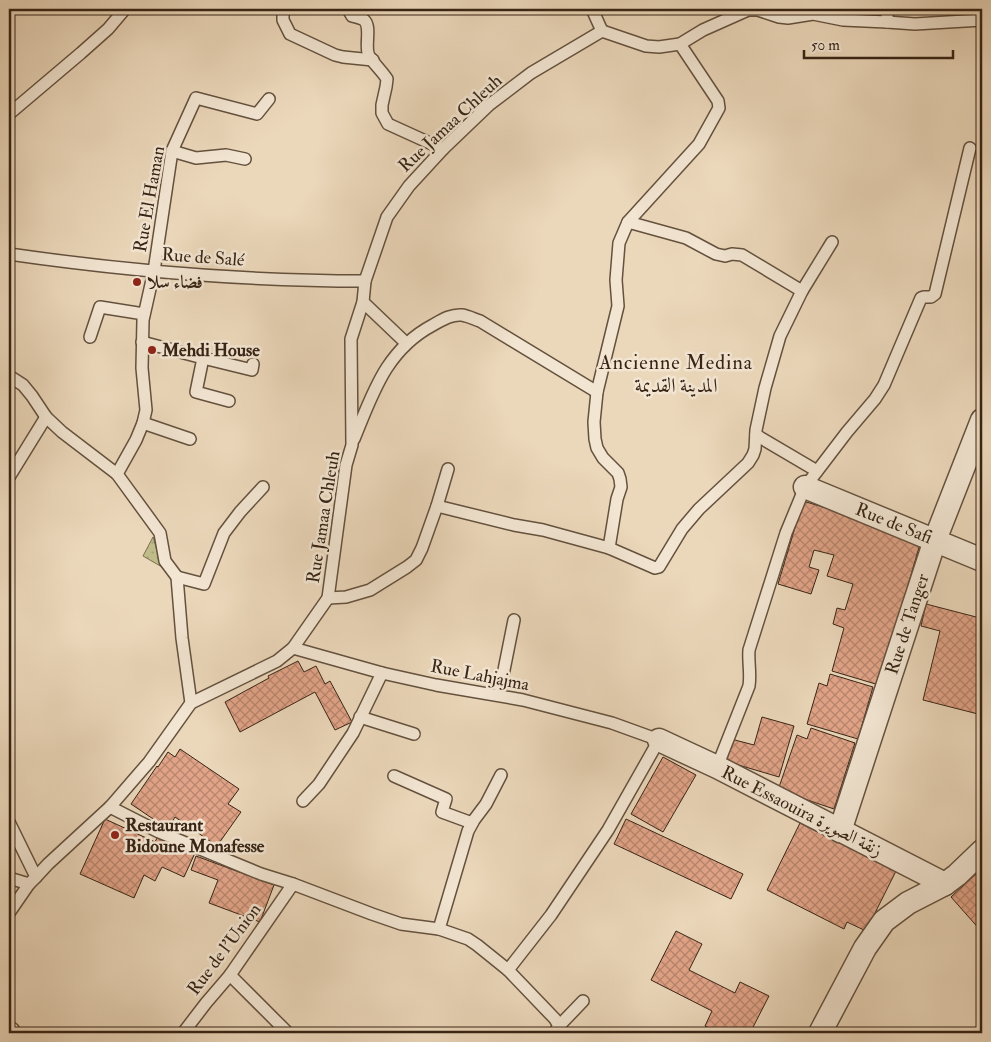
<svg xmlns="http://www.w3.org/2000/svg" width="991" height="1042" viewBox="0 0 991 1042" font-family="'IM FELL Double Pica',Amiri,serif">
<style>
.grass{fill:url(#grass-dots);stroke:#7b7050}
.building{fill:url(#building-cross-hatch);stroke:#372415}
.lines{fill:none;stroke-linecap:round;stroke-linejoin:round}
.service-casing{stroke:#64513e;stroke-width:14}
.minor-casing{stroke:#64513e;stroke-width:25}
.service{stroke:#f2e5d2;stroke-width:11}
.minor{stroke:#f2e5d2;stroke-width:22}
.poi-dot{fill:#8f2418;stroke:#f2e5d2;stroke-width:2}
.labels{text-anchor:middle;stroke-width:5;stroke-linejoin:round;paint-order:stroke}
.street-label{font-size:18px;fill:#372415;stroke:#f2e5d2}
.poi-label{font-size:18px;font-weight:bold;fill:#372415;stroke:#f2e5d2;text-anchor:start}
.quarter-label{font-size:20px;letter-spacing:1px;fill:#372415;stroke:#f2e5d2}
</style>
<defs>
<pattern id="grass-dots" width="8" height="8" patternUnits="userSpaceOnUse" patternTransform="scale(1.25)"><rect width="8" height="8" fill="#bfbc8a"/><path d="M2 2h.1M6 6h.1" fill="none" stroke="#a5a176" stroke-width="1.8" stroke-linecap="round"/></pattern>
<pattern id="building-cross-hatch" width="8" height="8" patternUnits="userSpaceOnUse" patternTransform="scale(1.25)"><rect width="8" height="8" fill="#e2a488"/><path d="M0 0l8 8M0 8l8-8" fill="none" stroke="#b8856e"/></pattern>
</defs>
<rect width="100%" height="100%" fill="#ebd7ba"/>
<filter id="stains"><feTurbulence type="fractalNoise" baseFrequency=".004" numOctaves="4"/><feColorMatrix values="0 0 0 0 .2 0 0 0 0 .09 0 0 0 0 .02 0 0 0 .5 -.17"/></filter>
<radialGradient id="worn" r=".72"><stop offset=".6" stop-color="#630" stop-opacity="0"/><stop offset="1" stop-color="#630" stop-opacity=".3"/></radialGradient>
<polygon class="grass" points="153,537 162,567 143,556"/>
<g class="building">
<polygon points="803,501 922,537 879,685 832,671 844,628 833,624 837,608 845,610 853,584 827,576 834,555 814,550 809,567 819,570 811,594 778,584"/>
<polygon points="926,604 980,618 982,607 982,715 923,700 940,631 921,626"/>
<polygon points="298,661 304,672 316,666 325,684 330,681 352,722 335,730 315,692 240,732 225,702 269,678 268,676"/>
<polygon points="830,674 873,687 858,739 807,724 819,683 827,686"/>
<polygon points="762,717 794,726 779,777 725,761 731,739 754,745"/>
<polygon points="811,728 855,743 834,809 778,790 797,735 807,739"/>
<polygon points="180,749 239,789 228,804 241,812 217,846 175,817 168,829 131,804 157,766 158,767 168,752 175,757"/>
<polygon points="663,757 696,775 663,832 631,814"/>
<polygon points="105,819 155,842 158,836 195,853 184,877 162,867 155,881 144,875 134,898 80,874"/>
<polygon points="626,819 743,874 731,899 614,844"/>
<polygon points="800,823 896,871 866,931 847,922 844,929 767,890"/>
<polygon points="196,856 274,885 260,922 209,903 218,880 191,870"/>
<polygon points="982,868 982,932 951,897"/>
<polygon points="676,931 702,944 689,970 735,993 740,982 769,996 750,1033 720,1033 705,1026 712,1011 651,980"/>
</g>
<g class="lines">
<defs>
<g id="service">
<polyline points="283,9 283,20 290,34 335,55 343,57 373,60"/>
<path d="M348,9L352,16C356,17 361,18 364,20C372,27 364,47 369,56C374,64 382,71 387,79L386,87L382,105V113L388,124L443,149"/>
<polyline points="592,9 602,31"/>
<polyline points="887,22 887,9"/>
<polyline points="9,114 81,53 108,29 125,9"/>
<polyline points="172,151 196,158 226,155 245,159"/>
<polyline points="628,222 686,238 716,254 725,256 732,254 742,255 802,291"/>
<path d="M9,254C127,271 246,281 365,281"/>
<polyline points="363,302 406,343"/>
<polyline points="90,337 100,307 144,314"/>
<polyline points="142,342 203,358 196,392 229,401"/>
<polyline points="203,358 252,370 253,364"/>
<polyline points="9,376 23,385 32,396 46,417 62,432 117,474 160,533 165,561 177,577 182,638 191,703"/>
<polyline points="143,423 190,439"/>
<polyline points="756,435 817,471"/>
<path d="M354,439C373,393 386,350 433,325C442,320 451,314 462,315C468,316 474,319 480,321L597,392"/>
<polyline points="117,474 136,440 143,423 146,410 142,368 143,320 154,271 172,151 196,98 257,114 269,99"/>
<polyline points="9,477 46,417"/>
<polyline points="437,506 514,525 543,530 609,548 655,568 659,567 682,529 699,509 748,463 753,455 755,449 756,430 765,388 780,336 802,291 832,242"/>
<polyline points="609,548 617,499 621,487 620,479 618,473 603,458 597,448 595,439 594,422 597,392 618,306 616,280 619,243 628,222 699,144 719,108 718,101 680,44"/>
<polyline points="177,577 204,584 224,533 240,512 263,487"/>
<polyline points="328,598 346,597 370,590 407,567 416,560 422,548 437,506 448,469"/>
<polyline points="293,648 382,673 436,685 523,700 612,723 659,740 608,830 551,915 508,970"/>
<polyline points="499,695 514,620"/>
<polyline points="360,717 414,734"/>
<path d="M717,767L749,686C751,674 748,662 749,650L786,533L805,487L847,432L875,399L884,385L921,298L924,297H931L935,294L970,148"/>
<polyline points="394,776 446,799 442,812 472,823"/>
<polyline points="303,801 319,784 353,733 382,673"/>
<polyline points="110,807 159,832 261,874 293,884 372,914 401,924 439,929 468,939 477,945 508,970 555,1019 559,1026 554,1033"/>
<polyline points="9,822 36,877"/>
<polyline points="9,878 29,884"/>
<polyline points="9,913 29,884 36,877 48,864 110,807 149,762 191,703 277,661 293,648 328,598 346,465 352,445 351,339 363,302 365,281 387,217 409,186 443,149 489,105 531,73 602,31 646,46 659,47 680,44 703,30 748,10 758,10 779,17 788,18 813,14 843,20 887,22 915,24 982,20"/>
<polyline points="439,929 468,831 474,820 486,804 501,775"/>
<polyline points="230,975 288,1033"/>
<polyline points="9,1026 13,1029 15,1033"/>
<polyline points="559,1026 583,1001"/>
<polyline points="183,1033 206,1003 230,975 293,884"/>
</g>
<g id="minor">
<polyline points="805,487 982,560"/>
<polyline points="659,740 717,767 945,884"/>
<polyline points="840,831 935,540 982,420"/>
<polyline points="820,1033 865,948 884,921 908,903 945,884 957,875 982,851"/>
</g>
</defs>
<use href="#service" class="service-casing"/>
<use href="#minor" class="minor-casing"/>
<use href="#service" class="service"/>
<use href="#minor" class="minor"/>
</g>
<g class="poi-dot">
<circle cx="137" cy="282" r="5"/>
<circle cx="152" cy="350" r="5"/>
<circle cx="115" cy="835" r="5"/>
</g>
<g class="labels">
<g class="street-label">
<text transform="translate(450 123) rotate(-43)" y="6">Rue Jamaa Chleuh</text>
<text transform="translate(149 199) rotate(-80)" y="6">Rue El Haman</text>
<text transform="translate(203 257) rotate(4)" y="6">Rue de Salé</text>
<text transform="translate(323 517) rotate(-81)" y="6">Rue Jamaa Chleuh</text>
<text transform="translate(894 523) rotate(22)" y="6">Rue de Safi</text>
<text transform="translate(907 624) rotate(-72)" y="6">Rue de Tanger</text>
<text transform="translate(480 675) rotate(11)" y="6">Rue Lahjajma</text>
<text transform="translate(802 811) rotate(27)" y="6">Rue Essaouira زنقة الصويرة</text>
<text transform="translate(224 949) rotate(-53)" y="6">Rue de l'Union</text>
</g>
<g class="poi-label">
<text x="147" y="288">فضاء سلا</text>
<text x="162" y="356">Mehdi House</text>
<text x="125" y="831">Restaurant<tspan x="125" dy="21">Bidoune Monafesse</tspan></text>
</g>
<g class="quarter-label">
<text x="676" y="369">Ancienne Medina<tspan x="676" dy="23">المدينة القديمة</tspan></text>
</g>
</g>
<rect width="991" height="1042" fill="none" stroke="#ebd7ba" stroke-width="30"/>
<rect x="10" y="10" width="971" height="1022" fill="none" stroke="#372415" stroke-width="2.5"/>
<rect x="15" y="15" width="961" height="1012" fill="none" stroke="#372415"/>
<path d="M804 50v8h149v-8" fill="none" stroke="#372415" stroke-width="2.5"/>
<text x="811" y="50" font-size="15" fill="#372415" stroke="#f2e5d2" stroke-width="4" paint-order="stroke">50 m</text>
<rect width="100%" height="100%" filter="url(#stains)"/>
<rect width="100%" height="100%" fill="url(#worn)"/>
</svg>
